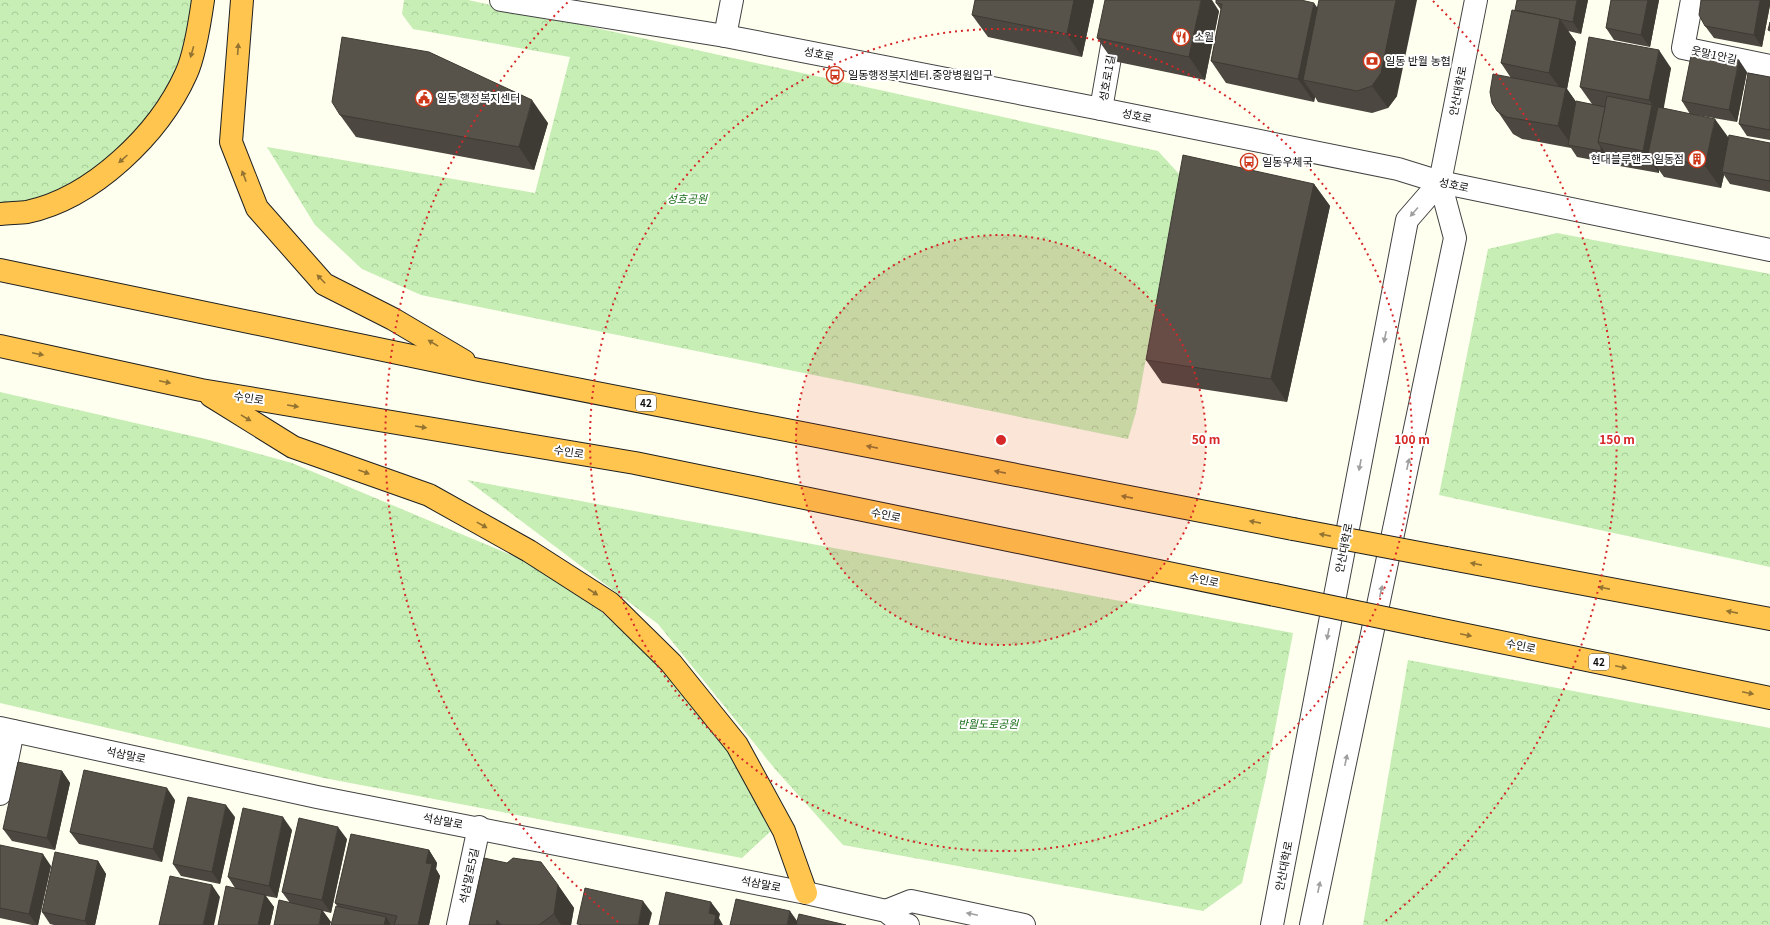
<svg xmlns="http://www.w3.org/2000/svg" width="1770" height="925" viewBox="0 0 1770 925" font-family="Georgia,'Noto Sans KR',serif">
<style>
.park{fill:url(#park-crowns)}
.lines{fill:none;stroke-linecap:round;stroke-linejoin:round}
.minor-casing{stroke:#424242;stroke-width:24}
.highway-casing{stroke:#202020;stroke-width:24}
.minor{stroke:#fff;stroke-width:22}
.highway{stroke:#ffc54e;stroke-width:22}
.highway-bridge-casing{stroke:#202020;stroke-width:24;stroke-linecap:butt}
.highway-bridge{stroke:#ffc54e;stroke-width:22}
.wall{fill:#4c4740}
.shaded-wall{fill:#3e3a34}
.building{fill:#58534a;stroke:#3e3a34}
.oneway{fill:#937332}
.oneway2{fill:#9f9f9f}
.ring{fill:none;stroke:#d62828;stroke-width:2;stroke-dasharray:2 4}
.labels{text-anchor:middle;stroke-width:4;stroke-linejoin:round;paint-order:stroke}
.shield{fill:#fff;stroke:#575757;stroke-width:1}
.shield-label{font-size:10px;font-weight:bold;fill:#0f0f0f}
.poi-label{font-size:11px;fill:#0f0f0f;stroke:#fff;text-anchor:start}
.street-label{font-size:11px;fill:#0f0f0f;stroke:#fff}
.park-label{font-size:11px;font-style:italic;fill:#186d18;stroke:#fff}
.centre{fill:#d62828;stroke:#fff;stroke-width:2}
.ring-label{font-size:12px;text-anchor:middle;font-weight:bold;fill:#d62828;stroke:#fff;stroke-width:4;stroke-linejoin:round;paint-order:stroke}
</style>
<defs>
<pattern id="park-crowns" width="20" height="18" patternUnits="userSpaceOnUse"><rect width="20" height="18" fill="#c6eeb5"/><path d="M2 6a3 3 0 1 1 6 0M12 15a3 3 0 1 1 6 0" fill="none" stroke="#a9cb9a"/></pattern>
</defs>
<rect width="100%" height="100%" fill="#fffff0"/>
<g class="park">
<polygon points="0,0 199,0 192,43 155,110 115,155 73,184 28,202 0,204"/>
<polygon points="404,0 468,0 1158,151 1180,175 1136,412 1128,439 421,295 362,269 315,225 267,147 535,193 570,57 413,29 402,14"/>
<polygon points="1557,233 1770,274 1770,567 1439,495 1488,249"/>
<polygon points="0,392 205,439 292,463 530,563 596,607 668,673 726,747 758,803 771,831 742,858 324,778 0,703"/>
<polygon points="467,480 1293,633 1266,777 1242,883 1203,911 843,845 775,769 658,624"/>
<polygon points="1408,660 1770,728 1770,925 1363,925"/>
</g>
<g class="lines">
<defs>
<g id="minor">
<polyline points="501,0 725,36 1101,109 1398,169 1440,182 1770,250"/>
<polyline points="1692,0 1683,48 1770,66"/>
<polyline points="725,36 732,0"/>
<polyline points="1101,109 1120,0"/>
<polyline points="0,728 317,797 806,893 886,911 902,924 908,925"/>
<polyline points="0,794 13,731"/>
<polyline points="886,911 911,901 1024,925"/>
<polyline points="458,925 479,827"/>
<polyline points="1272,925 1407,220 1440,182"/>
<polyline points="1311,925 1455,238 1440,182 1476,0"/>
</g>
<g id="highway">
<polyline points="242,0 231,142 257,208 324,284 393,319 464,361"/>
<path d="M0,214C9,213 19,213 27,212C93,198 159,134 186,74C195,55 200,21 203,0"/>
<polyline points="0,270 479,370 1293,529"/>
<polyline points="0,346 201,390 635,463 1275,595"/>
<polyline points="211,396 293,447 429,495 529,551 610,603 671,663 737,745 784,831 806,893"/>
<polyline points="1446,558 1770,619"/>
<polyline points="1428,627 1770,698"/>
</g>
</defs>
<use href="#minor" class="minor-casing"/>
<use href="#highway" class="highway-casing"/>
<use href="#minor" class="minor"/>
<use href="#highway" class="highway"/>
<defs>
<g id="highway-bridge">
<polyline points="1293,529 1446,558"/>
<polyline points="1275,595 1428,627"/>
</g>
</defs>
<use href="#highway-bridge" class="highway-bridge-casing"/>
<use href="#highway-bridge" class="highway-bridge"/>
</g>
<g class="wall">
<polygon points="1094,0 1082,57 988,37 972,15"/>
<polygon points="1588,0 1581,34 1568,31 1576,42 1567,89 1576,102 1592,104 1580,87 1671,68 1663,108 1729,139 1770,143 1770,192 1730,184 1724,175 1721,188 1664,177 1659,170 1659,173 1614,165 1610,159 1609,163 1577,157 1571,148 1522,139 1513,134 1492,103 1511,78 1501,63 1515,11"/>
<polygon points="1611,0 1659,0 1650,47 1614,40 1606,28"/>
<polygon points="1770,0 1770,5 1762,47 1714,38 1705,26"/>
<polygon points="1216,3 1318,8 1397,96 1388,108 1372,113 1318,102 1315,97 1314,102 1226,83 1211,61 1221,10"/>
<polygon points="1219,11 1205,80 1113,61 1097,38"/>
<polygon points="1747,72 1737,122 1690,114 1682,101"/>
<polygon points="1770,77 1770,140 1747,136 1739,124"/>
<polygon points="340,115 548,123 534,170 356,137"/>
<polygon points="1314,184 1330,206 1287,402 1162,383 1146,360"/>
<polygon points="62,771 70,783 55,850 12,841 3,829"/>
<polygon points="175,800 162,862 79,844 70,832"/>
<polygon points="235,817 220,884 181,876 173,864"/>
<polygon points="292,830 277,898 266,896 274,907 270,925 218,925 235,888 228,877"/>
<polygon points="347,839 331,913 323,911 331,922 290,903 282,892"/>
<polygon points="0,845 51,866 38,925 32,925 0,918"/>
<polygon points="429,850 437,863 436,869 440,876 429,925 331,925 338,907 335,903"/>
<polygon points="98,861 106,874 95,925 54,925 50,924 42,912"/>
<polygon points="558,885 574,908 571,925 469,925"/>
</g>
<g class="shaded-wall">
<polygon points="1074,0 1094,0 1082,57 1067,34"/>
<polygon points="1201,0 1212,0 1219,11 1205,80 1189,57"/>
<polygon points="1396,0 1417,0 1397,96 1388,108 1372,86"/>
<polygon points="1577,0 1588,0 1581,34 1573,22"/>
<polygon points="1648,0 1659,0 1650,47 1641,35"/>
<polygon points="1760,0 1770,0 1770,5 1762,47 1754,35"/>
<polygon points="1314,3 1330,25 1303,80 1315,97 1314,102 1298,79"/>
<polygon points="1560,19 1576,42 1567,89 1582,110 1572,145 1558,126 1565,95 1549,73"/>
<polygon points="1659,50 1671,68 1662,118 1649,100"/>
<polygon points="1739,60 1747,72 1737,122 1729,110"/>
<polygon points="532,100 548,123 534,170 519,147"/>
<polygon points="1652,105 1668,127 1648,154 1659,170 1659,173 1643,151"/>
<polygon points="1715,119 1731,141 1722,172 1724,175 1721,188 1705,166"/>
<polygon points="1601,147 1610,159 1609,163 1601,151"/>
<polygon points="1314,184 1330,206 1287,402 1271,379"/>
<polygon points="62,771 70,783 55,850 47,838"/>
<polygon points="167,788 175,800 162,862 153,849"/>
<polygon points="226,805 235,817 220,884 212,872"/>
<polygon points="283,817 292,830 277,898 269,886"/>
<polygon points="338,827 347,839 331,913 322,900"/>
<polygon points="429,850 437,863 436,869 440,876 429,925 418,925 426,863"/>
<polygon points="43,854 51,866 38,925 37,925 29,914"/>
<polygon points="98,861 106,874 95,925 87,925 85,921"/>
<polygon points="212,885 220,897 214,925 203,925"/>
<polygon points="558,885 574,908 571,925 561,925 554,914"/>
<polygon points="265,895 274,907 270,925 258,925"/>
<polygon points="643,901 652,913 649,925 638,925"/>
<polygon points="711,902 720,914 719,918 723,925 714,925 709,913"/>
<polygon points="322,910 331,922 330,925 319,925"/>
<polygon points="790,911 800,925 787,925"/>
<polygon points="386,917 391,925 384,925"/>
<polygon points="497,920 500,925 496,925"/>
</g>
<g class="building">
<polygon points="975,0 1074,0 1067,34 972,15"/>
<polygon points="1105,0 1201,0 1189,57 1097,38"/>
<polygon points="1216,0 1301,0 1314,3 1298,79 1211,61 1222,4 1216,3"/>
<polygon points="1319,0 1396,0 1381,73 1372,86 1357,91 1303,80"/>
<polygon points="1517,0 1577,0 1573,22 1515,10"/>
<polygon points="1611,0 1648,0 1641,35 1606,28"/>
<polygon points="1701,0 1760,0 1754,35 1705,26 1699,15"/>
<polygon points="1512,10 1560,19 1549,73 1501,63"/>
<polygon points="1770,22 1770,31 1768,30"/>
<polygon points="342,37 429,52 532,100 519,147 340,115 332,102"/>
<polygon points="1589,37 1659,50 1649,100 1580,87"/>
<polygon points="1692,51 1739,60 1729,110 1682,101"/>
<polygon points="1748,73 1770,77 1770,130 1739,124"/>
<polygon points="1493,74 1566,88 1558,126 1506,117 1497,111 1492,103 1490,92"/>
<polygon points="1607,96 1652,105 1643,151 1598,142"/>
<polygon points="1576,101 1605,107 1598,142 1601,147 1601,151 1568,145"/>
<polygon points="1658,107 1715,119 1705,166 1648,154"/>
<polygon points="1729,135 1770,143 1770,181 1722,172"/>
<polygon points="1183,155 1314,184 1271,379 1146,360"/>
<polygon points="18,762 62,771 47,838 3,829"/>
<polygon points="84,770 167,788 153,849 70,832"/>
<polygon points="188,797 226,805 212,872 173,864"/>
<polygon points="243,808 283,817 269,886 228,877"/>
<polygon points="299,818 338,827 322,900 282,892"/>
<polygon points="351,834 429,850 426,863 432,864 418,925 394,925 397,916 335,903"/>
<polygon points="0,845 43,854 29,914 0,908"/>
<polygon points="55,852 98,861 85,921 42,912"/>
<polygon points="484,858 507,863 513,858 541,862 558,885 554,914 539,925 501,925 497,920 496,925 469,925"/>
<polygon points="170,876 212,885 203,925 159,925"/>
<polygon points="226,886 265,895 258,925 218,925"/>
<polygon points="585,888 643,901 638,925 584,925 577,924"/>
<polygon points="666,892 711,902 709,913 716,915 714,925 659,925"/>
<polygon points="736,899 790,911 787,925 730,925"/>
<polygon points="279,900 322,910 319,925 274,925"/>
<polygon points="336,906 386,917 384,925 331,925"/>
<polygon points="799,914 846,925 796,925"/>
</g>
<defs><path id="oneway-solid" d="M-6-.8H1V-3.2L6.5 0L1 3.2V.8H-6Z"/></defs>
<g class="oneway">
<use href="#oneway-solid" transform="translate(238 49) rotate(-86)"/>
<use href="#oneway-solid" transform="translate(192 52) rotate(106)"/>
<use href="#oneway-solid" transform="translate(123 159) rotate(138)"/>
<use href="#oneway-solid" transform="translate(244 176) rotate(-111)"/>
<use href="#oneway-solid" transform="translate(321 279) rotate(-134)"/>
<use href="#oneway-solid" transform="translate(433 343) rotate(-149)"/>
<use href="#oneway-solid" transform="translate(38 354) rotate(12)"/>
<use href="#oneway-solid" transform="translate(165 382) rotate(12)"/>
<use href="#oneway-solid" transform="translate(293 406) rotate(9)"/>
<use href="#oneway-solid" transform="translate(246 418) rotate(31)"/>
<use href="#oneway-solid" transform="translate(421 427) rotate(9)"/>
<use href="#oneway-solid" transform="translate(872 447) rotate(-169)"/>
<use href="#oneway-solid" transform="translate(364 472) rotate(20)"/>
<use href="#oneway-solid" transform="translate(1000 472) rotate(-169)"/>
<use href="#oneway-solid" transform="translate(1127 497) rotate(-169)"/>
<use href="#oneway-solid" transform="translate(1255 522) rotate(-169)"/>
<use href="#oneway-solid" transform="translate(482 525) rotate(29)"/>
<use href="#oneway-solid" transform="translate(1325 535) rotate(-169)"/>
<use href="#oneway-solid" transform="translate(1476 564) rotate(-169)"/>
<use href="#oneway-solid" transform="translate(1604 588) rotate(-169)"/>
<use href="#oneway-solid" transform="translate(593 592) rotate(33)"/>
<use href="#oneway-solid" transform="translate(1732 612) rotate(-169)"/>
<use href="#oneway-solid" transform="translate(1466 635) rotate(12)"/>
<use href="#oneway-solid" transform="translate(1621 667) rotate(12)"/>
<use href="#oneway-solid" transform="translate(1748 693) rotate(12)"/>
</g>
<g class="oneway2">
<use href="#oneway-solid" transform="translate(1414 212) rotate(131)"/>
<use href="#oneway-solid" transform="translate(1385 337) rotate(101)"/>
<use href="#oneway-solid" transform="translate(1408 464) rotate(-78)"/>
<use href="#oneway-solid" transform="translate(1360 465) rotate(101)"/>
<use href="#oneway-solid" transform="translate(1381 591) rotate(-78)"/>
<use href="#oneway-solid" transform="translate(1328 634) rotate(101)"/>
<use href="#oneway-solid" transform="translate(1346 760) rotate(-78)"/>
<use href="#oneway-solid" transform="translate(1319 887) rotate(-78)"/>
<use href="#oneway-solid" transform="translate(972 914) rotate(-168)"/>
</g>
<circle cx="1001" cy="440" r="205" fill="#d62828" fill-opacity=".12"/>
<g class="ring">
<circle cx="1001" cy="440" r="205"/>
<circle cx="1001" cy="440" r="411"/>
<path d="M618 922A616 616 0 0 1 569 1M1433 1A616 616 0 0 1 1384 922"/>
</g>
<defs>
<symbol id="restaurant-ring" viewBox="-11 -11 22 22"><circle r="9.5" fill="#fff" stroke="#cd3618" stroke-width="1.5"/><path d="M-5-6h1v4h1v-4h1v4h1v-4h1v5L-1.5 .5V6h-2V.5L-5-1ZM5-6V6H3V1.5H1.5Q1.5-4 5-6Z" fill="#cd3618"/></symbol>
<symbol id="bank-ring" viewBox="-11 -11 22 22"><circle r="9.5" fill="#fff" stroke="#cd3618" stroke-width="1.5"/><path d="M-6-4H6V4H-6ZM0-2.3a2.3 2.3 0 1 0 0 4.6a2.3 2.3 0 1 0 0-4.6Z" fill="#cd3618"/></symbol>
<symbol id="bus-ring" viewBox="-11 -11 22 22"><circle r="9.5" fill="#fff" stroke="#cd3618" stroke-width="1.5"/><path d="M-5-6H5V4H4V6H2V4H-2V6H-4V4H-5ZM-3.5-4V0h7V-4ZM-3.5 1.2v1.5H-2V1.2ZM2 1.2v1.5H3.5V1.2Z" fill="#cd3618"/></symbol>
<symbol id="civic-ring" viewBox="-11 -11 22 22"><circle r="9.5" fill="#fff" stroke="#cd3618" stroke-width="1.5"/><path d="M-.6-6.5H3V-4.5H.6V-3L4-1V1h2V6H-6V1h2V-1L-.6-3ZM-1.2 2.5V6h2.4V2.5Z" fill="#cd3618"/></symbol>
<symbol id="building-ring" viewBox="-11 -11 22 22"><circle r="9.5" fill="#fff" stroke="#cd3618" stroke-width="1.5"/><path d="M-4-6H4V6H1V3H-1V6H-4ZM-2.5-4.3h1.7v1.8h-1.7ZM.8-4.3h1.7v1.8H.8ZM-2.5-1h1.7V.8h-1.7ZM.8-1h1.7V.8H.8Z" fill="#cd3618"/></symbol>
</defs>
<g fill-rule="evenodd">
<use href="#restaurant-ring" x="1171" y="27" width="20" height="20"/>
<use href="#bank-ring" x="1362" y="51" width="20" height="20"/>
<use href="#bus-ring" x="825" y="65" width="20" height="20"/>
<use href="#civic-ring" x="414" y="88" width="20" height="20"/>
<use href="#building-ring" x="1687" y="149" width="20" height="20"/>
<use href="#bus-ring" x="1239" y="152" width="20" height="20"/>
</g>
<g class="labels">
<g class="shield">
<rect x="636" y="395" width="20" height="16" rx="3"/>
<rect x="1589" y="654" width="20" height="16" rx="3"/>
</g>
<g class="shield-label">
<text x="646" y="407">42</text>
<text x="1599" y="666">42</text>
</g>
<g class="poi-label">
<text x="1194" y="41">소월</text>
<text x="1385" y="65">일동 반월 농협</text>
<text x="848" y="79">일동행정복지센터.중앙병원입구</text>
<text x="437" y="102">일동 행정복지센터</text>
<text x="1684" y="163" text-anchor="end">현대블루핸즈 일동점</text>
<text x="1262" y="166">일동우체국</text>
</g>
<g class="street-label">
<text transform="translate(819 54) rotate(11)" y="4">성호로</text>
<text transform="translate(1714 55) rotate(12)" y="4">웃말1안길</text>
<text transform="translate(1107 78) rotate(-80)" y="4">성호로1길</text>
<text transform="translate(1458 91) rotate(-79)" y="4">안산대학로</text>
<text transform="translate(1137 116) rotate(12)" y="4">성호로</text>
<text transform="translate(1454 185) rotate(12)" y="4">성호로</text>
<text transform="translate(249 398) rotate(9)" y="4">수인로</text>
<text transform="translate(569 452) rotate(9)" y="4">수인로</text>
<text transform="translate(886 515) rotate(12)" y="4">수인로</text>
<text transform="translate(1344 548) rotate(-79)" y="4">안산대학로</text>
<text transform="translate(1204 580) rotate(12)" y="4">수인로</text>
<text transform="translate(1521 646) rotate(12)" y="4">수인로</text>
<text transform="translate(126 755) rotate(12)" y="4">석삼말로</text>
<text transform="translate(443 821) rotate(11)" y="4">석삼말로</text>
<text transform="translate(1284 866) rotate(-79)" y="4">안산대학로</text>
<text transform="translate(469 876) rotate(-78)" y="4">석삼말로5길</text>
<text transform="translate(761 884) rotate(11)" y="4">석삼말로</text>
</g>
<g class="park-label">
<text x="687" y="203">성호공원</text>
<text x="988" y="728">반월도로공원</text>
</g>
</g>
<circle cx="1001" cy="440" r="6" class="centre"/>
<g class="ring-label">
<text x="1206" y="444">50 m</text>
<text x="1412" y="444">100 m</text>
<text x="1617" y="444">150 m</text>
</g>
</svg>
